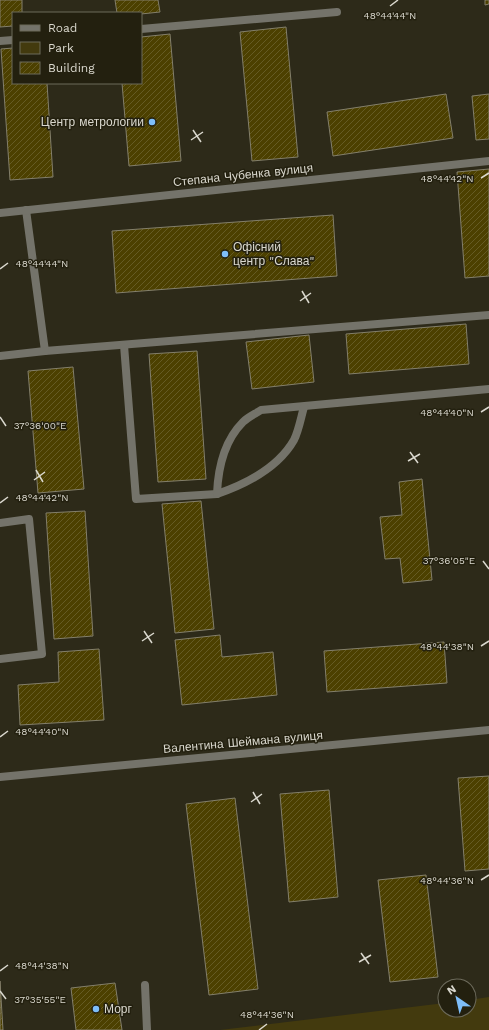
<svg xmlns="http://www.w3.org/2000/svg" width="489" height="1030" viewBox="0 0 489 1030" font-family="'Work Sans',sans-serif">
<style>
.green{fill:#433a0e}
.building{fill:url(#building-hatch);stroke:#837f6b}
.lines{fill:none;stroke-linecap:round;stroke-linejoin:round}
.service{stroke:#74736a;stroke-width:8}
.minor{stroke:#74736a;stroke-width:8}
.ticks{fill:none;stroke:#dad8ce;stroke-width:1.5}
.poi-dot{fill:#7ebef9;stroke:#23200f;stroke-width:1.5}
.labels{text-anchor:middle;stroke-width:3;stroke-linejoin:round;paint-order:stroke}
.poi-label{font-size:12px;fill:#dad8ce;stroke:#23200f;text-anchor:start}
.street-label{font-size:12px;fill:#dad8ce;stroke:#23200f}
.ticks-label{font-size:10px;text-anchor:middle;fill:#dad8ce;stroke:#23200f;stroke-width:3;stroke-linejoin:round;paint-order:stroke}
</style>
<defs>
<pattern id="building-hatch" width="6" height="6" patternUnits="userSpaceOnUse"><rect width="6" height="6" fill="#4c4000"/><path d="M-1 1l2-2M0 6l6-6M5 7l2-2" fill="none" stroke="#655b24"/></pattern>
</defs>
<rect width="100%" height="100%" fill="#2d2a19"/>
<polygon class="green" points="489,997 489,1030 220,1030 445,1003 445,1010 469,1010 469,1000"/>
<g class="building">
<polygon points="0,0 22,0 22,13 13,13 13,26 0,27"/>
<polygon points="115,0 158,0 160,12 141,14 141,13 117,13"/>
<polygon points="485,0 489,0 489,4 485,5"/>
<polygon points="286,27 298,157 252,161 240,32"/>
<polygon points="170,34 181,161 129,166 122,83 141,83 141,37"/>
<polygon points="13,48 13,83 47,83 53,177 10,180 1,49"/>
<polygon points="446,94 453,138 333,156 327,112"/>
<polygon points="489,94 489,139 476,140 472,96"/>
<polygon points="489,169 489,276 465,278 457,172"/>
<polygon points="333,215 337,276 116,293 112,231"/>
<polygon points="466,324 469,364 349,374 346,334"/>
<polygon points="309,335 314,382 252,389 246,342"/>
<polygon points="197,351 206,479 158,482 149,354"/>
<polygon points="73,367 84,489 38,493 28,371"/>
<polygon points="422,479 432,580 403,583 400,558 385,559 380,517 402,515 399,482"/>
<polygon points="201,501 214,629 175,633 162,504"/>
<polygon points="85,511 93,636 54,639 46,513"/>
<polygon points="220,635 222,657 273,652 277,695 182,705 175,640"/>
<polygon points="444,642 447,683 327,692 324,651"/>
<polygon points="99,649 104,720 20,725 18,685 59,682 58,652"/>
<polygon points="489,776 489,869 465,871 458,778"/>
<polygon points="329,790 338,897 289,902 280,794"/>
<polygon points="235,798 258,989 209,995 186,804"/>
<polygon points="426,875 438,977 390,982 378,880"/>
<polygon points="0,981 3,1030 0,1030"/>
<polygon points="115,983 122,1030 76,1030 71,988"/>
</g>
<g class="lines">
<g class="service">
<polyline points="141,29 337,12"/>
<polyline points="0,41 13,40"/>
<polyline points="26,210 45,351 489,315"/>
<path d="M124,345L136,499L217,494C218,469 224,441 243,422C248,417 255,414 261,410L489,389"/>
<polyline points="0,356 45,351"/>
<path d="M217,494C246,484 278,468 294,440C299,430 301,417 304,407"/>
<polyline points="0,523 29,519 42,654 0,659"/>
<polyline points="145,985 147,1030"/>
</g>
<g class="minor">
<polyline points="0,213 489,161"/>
<polyline points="0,777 489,730"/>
</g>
</g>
<path class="ticks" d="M390,6L398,0M193,130L201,142M191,140L203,132M481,178L489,173M0,269L8,263M302,291L309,303M300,301L311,293M481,412L489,407M0,417L6,426M410,452L418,463M408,461L420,454M36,470L43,482M34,480L45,472M0,503L8,497M483,561L489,569M144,631L152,643M142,641L154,633M481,646L489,641M0,737L8,731M253,792L260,804M251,802L262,794M481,880L489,875M361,953L369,964M359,962L371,955M0,971L8,965M0,991L6,999M259,1030L267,1024"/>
<g class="poi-dot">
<circle cx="152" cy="122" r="4"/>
<circle cx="225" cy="254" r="4"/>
<circle cx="96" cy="1009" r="4"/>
</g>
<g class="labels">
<g class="poi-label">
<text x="144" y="126" text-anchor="end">Центр метрологии</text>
<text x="233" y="251">Офісний<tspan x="233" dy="14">центр "Слава"</tspan></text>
<text x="104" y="1013">Морг</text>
</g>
<g class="street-label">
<text transform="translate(243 175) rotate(-6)" y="4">Степана Чубенка вулиця</text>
<text transform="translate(243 742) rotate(-5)" y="4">Валентина Шеймана вулиця</text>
</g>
</g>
<g class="ticks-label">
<text x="390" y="19">48°44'44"N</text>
<text x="447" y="182">48°44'42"N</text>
<text x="42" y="267">48°44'44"N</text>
<text x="447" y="416">48°44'40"N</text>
<text x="40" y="429">37°36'00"E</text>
<text x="42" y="501">48°44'42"N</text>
<text x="449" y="564">37°36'05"E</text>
<text x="447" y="650">48°44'38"N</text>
<text x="42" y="735">48°44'40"N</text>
<text x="447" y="884">48°44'36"N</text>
<text x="42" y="969">48°44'38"N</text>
<text x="40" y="1003">37°35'55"E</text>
<text x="267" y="1018">48°44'36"N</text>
</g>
<rect x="12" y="12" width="130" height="72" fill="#23200f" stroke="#6c6a5b"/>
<rect x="20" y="25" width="20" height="6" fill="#74736a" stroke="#6c6a5b"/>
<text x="48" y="32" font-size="12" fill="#dad8ce">Road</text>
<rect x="20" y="42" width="20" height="12" fill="#433a0e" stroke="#6c6a5b"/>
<text x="48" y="52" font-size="12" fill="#dad8ce">Park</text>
<rect x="20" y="62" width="20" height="12" fill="url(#building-hatch)" stroke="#6c6a5b"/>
<text x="48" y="72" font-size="12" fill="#dad8ce">Building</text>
<g transform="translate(457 998) rotate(326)"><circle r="19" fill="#23200f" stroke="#6c6a5b"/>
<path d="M0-3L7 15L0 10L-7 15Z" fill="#7ebef9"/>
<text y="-6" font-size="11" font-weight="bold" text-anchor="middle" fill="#dad8ce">N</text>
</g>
</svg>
